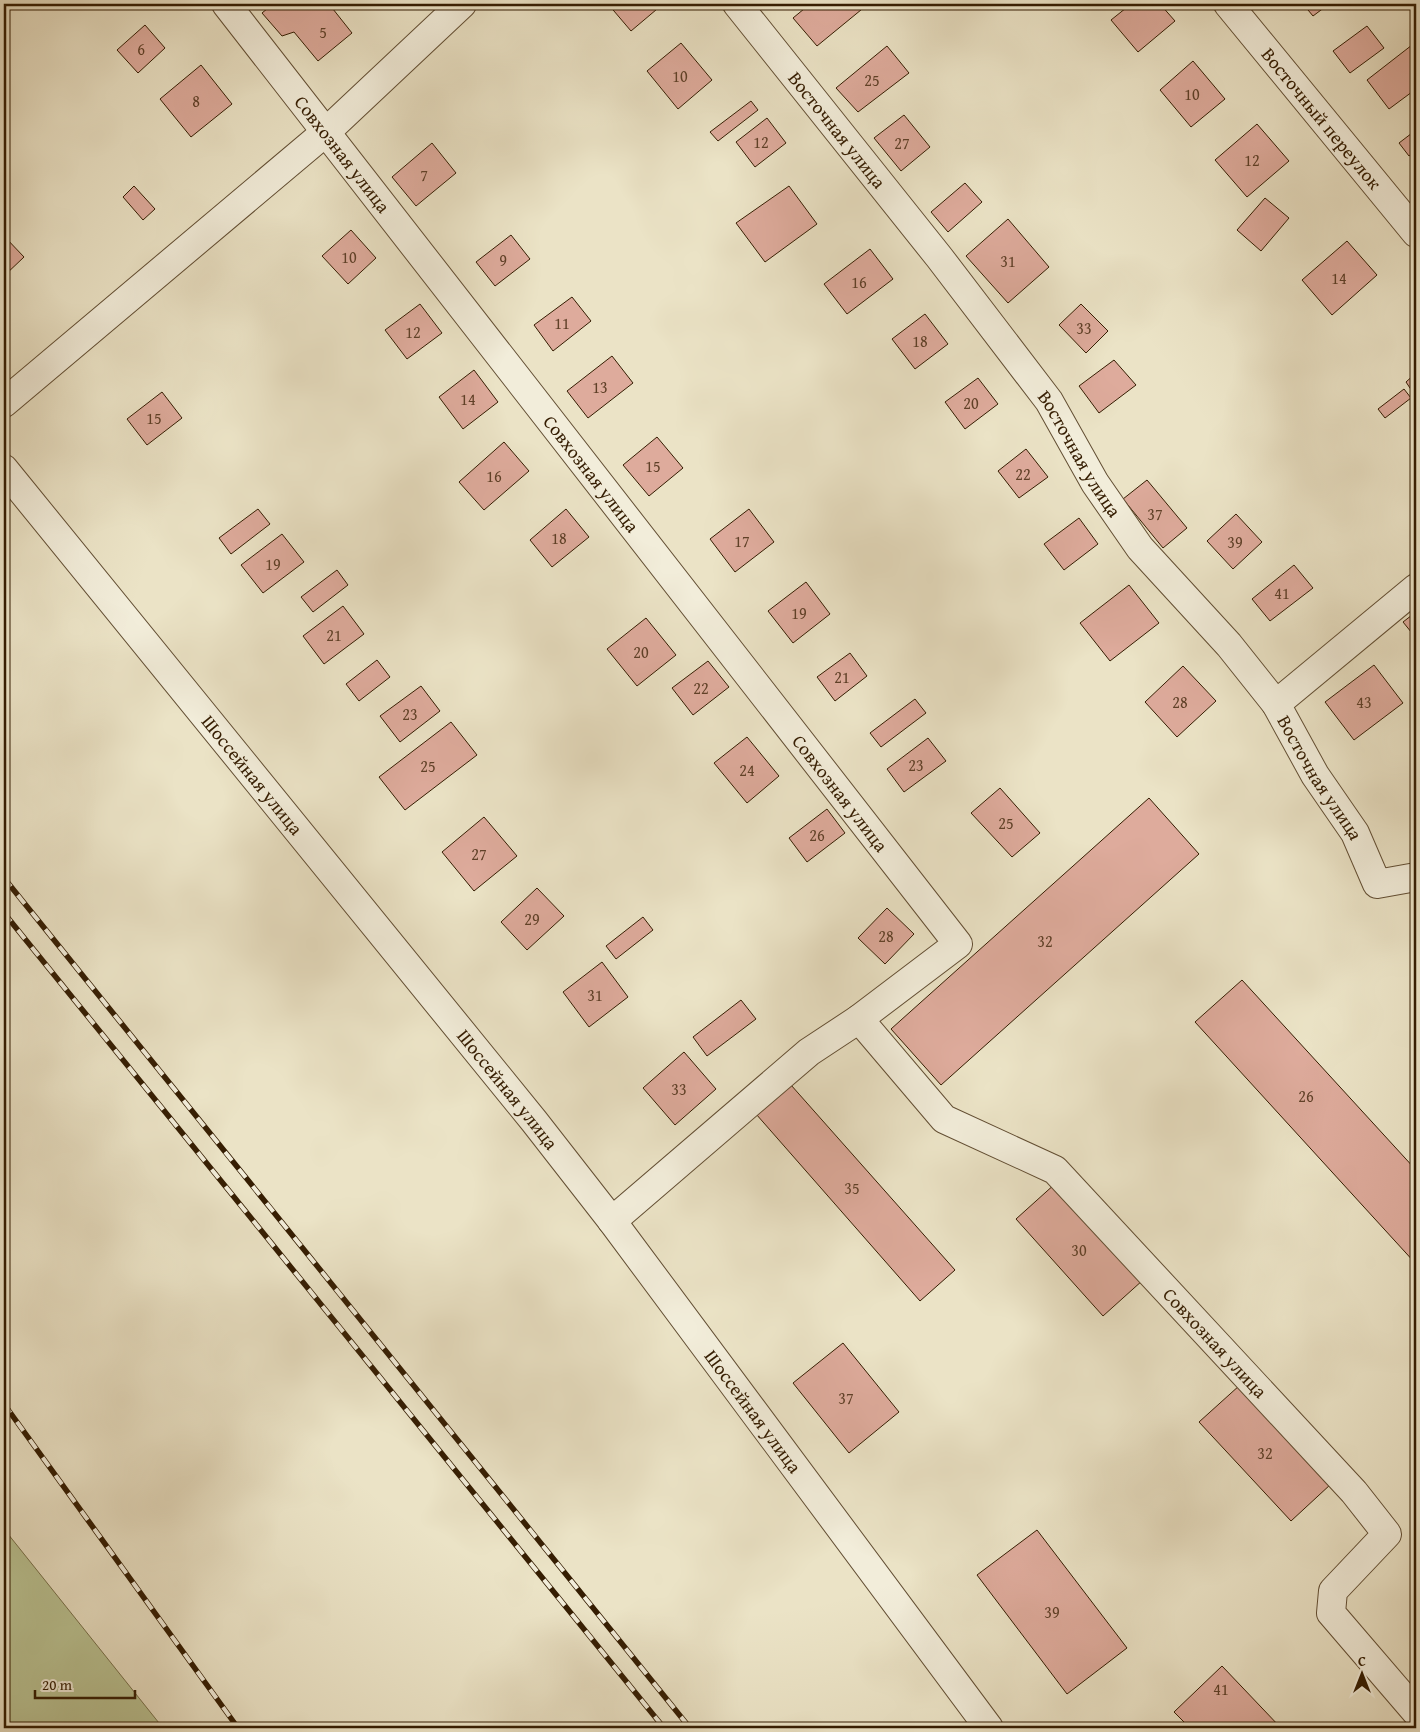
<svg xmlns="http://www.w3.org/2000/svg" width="1420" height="1732" viewBox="0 0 1420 1732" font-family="'Gentium Book Plus',serif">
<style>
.green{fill:#bac393;stroke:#78704a}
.building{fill:#deab9c;stroke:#351d02}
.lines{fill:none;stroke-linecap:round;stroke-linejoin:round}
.minor-casing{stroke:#624e33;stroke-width:30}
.tertiary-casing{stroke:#624e33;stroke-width:30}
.minor{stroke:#f2edda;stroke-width:28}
.tertiary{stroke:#f2edda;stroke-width:28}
.rail-casing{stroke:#351d02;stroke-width:5.5}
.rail{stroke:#f2edda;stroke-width:4;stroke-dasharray:11;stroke-linecap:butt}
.labels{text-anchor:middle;stroke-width:5;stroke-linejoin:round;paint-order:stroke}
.number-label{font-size:16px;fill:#5f4028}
.street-label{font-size:19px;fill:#351d02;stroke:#f2edda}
</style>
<rect width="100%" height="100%" fill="#ebe3c6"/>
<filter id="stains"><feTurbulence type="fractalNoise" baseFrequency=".004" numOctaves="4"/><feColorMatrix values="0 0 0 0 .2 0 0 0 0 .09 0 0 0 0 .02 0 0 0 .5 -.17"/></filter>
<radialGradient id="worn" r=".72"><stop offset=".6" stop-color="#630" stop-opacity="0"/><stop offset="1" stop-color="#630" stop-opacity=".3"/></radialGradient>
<polygon class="green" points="4,1529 163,1728 4,1728"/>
<g class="building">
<polygon points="273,4 329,4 352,33 318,61 294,32 282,36 262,13"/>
<polygon points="608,4 663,4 631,31"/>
<polygon points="810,4 866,4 867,5 817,46 793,18"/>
<polygon points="1131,4 1160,4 1175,21 1138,52 1111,20"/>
<polygon points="1303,4 1329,4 1313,16"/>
<polygon points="145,25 165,48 138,73 117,50"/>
<polygon points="1367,26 1384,48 1350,73 1333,51"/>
<polygon points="681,43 712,80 678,109 647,71"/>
<polygon points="1412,45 1416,51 1416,89 1389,109 1367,80"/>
<polygon points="887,46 909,73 858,112 836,88"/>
<polygon points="1193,61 1225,99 1191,127 1160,90"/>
<polygon points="201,65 232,104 191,137 160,99"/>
<polygon points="751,101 758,110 718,141 710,132"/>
<polygon points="904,115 930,147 901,171 874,138"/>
<polygon points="767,118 786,143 755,167 736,142"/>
<polygon points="1257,124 1289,161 1247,197 1215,160"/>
<polygon points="1416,130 1416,151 1409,156 1399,143"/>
<polygon points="432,143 456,173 416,206 392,177"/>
<polygon points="965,183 982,202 948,232 931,212"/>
<polygon points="134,186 155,209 143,220 123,197"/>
<polygon points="789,186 817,224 765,262 736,223"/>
<polygon points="1265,198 1289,218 1261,251 1237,230"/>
<polygon points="1008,219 1049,267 1008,303 966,256"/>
<polygon points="351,230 376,258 348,284 322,256"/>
<polygon points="511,235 530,259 495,286 476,262"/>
<polygon points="4,236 24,257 4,276"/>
<polygon points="1347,241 1377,275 1332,315 1302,280"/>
<polygon points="870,249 893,279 847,314 824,284"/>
<polygon points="572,297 591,321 553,351 534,325"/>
<polygon points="420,304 442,333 407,359 385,330"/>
<polygon points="1081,304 1108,331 1086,353 1059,325"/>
<polygon points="925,314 948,344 915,369 892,339"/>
<polygon points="612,356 633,383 588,418 567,391"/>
<polygon points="1114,360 1136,385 1099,413 1079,386"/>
<polygon points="474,370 498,402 463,429 439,397"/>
<polygon points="1416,373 1416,397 1406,382"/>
<polygon points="978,378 998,404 965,429 945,402"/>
<polygon points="1404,389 1411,398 1385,418 1378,409"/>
<polygon points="162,392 182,418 147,445 127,419"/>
<polygon points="657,437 683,468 649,496 623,465"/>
<polygon points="504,442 529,471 484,510 459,482"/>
<polygon points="1026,449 1048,477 1019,498 998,471"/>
<polygon points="1147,480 1187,528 1163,548 1123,499"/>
<polygon points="258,509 270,524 231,554 219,538"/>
<polygon points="566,509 589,537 552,567 530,540"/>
<polygon points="749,509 774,542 735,572 710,539"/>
<polygon points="1236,514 1262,542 1233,569 1207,541"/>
<polygon points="1079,518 1098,544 1064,570 1044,544"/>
<polygon points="282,534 304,562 263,593 241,565"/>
<polygon points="1294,565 1313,588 1270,621 1252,599"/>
<polygon points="337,570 348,585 313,612 301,597"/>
<polygon points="806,582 830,614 793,643 768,611"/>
<polygon points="1129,585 1159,623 1110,661 1080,623"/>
<polygon points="343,606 364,634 324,664 303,636"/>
<polygon points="1416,612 1416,638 1403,622"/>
<polygon points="646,618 676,655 637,686 607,649"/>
<polygon points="850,653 867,676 835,701 817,677"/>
<polygon points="377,660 390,677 359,701 346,684"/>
<polygon points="708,661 729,687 693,715 672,688"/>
<polygon points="1374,665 1403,703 1354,740 1325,702"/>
<polygon points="1183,666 1216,701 1177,737 1145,702"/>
<polygon points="421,686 440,711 400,742 380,716"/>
<polygon points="915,699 926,713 881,747 870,733"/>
<polygon points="451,722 477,755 405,810 379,777"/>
<polygon points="747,737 779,776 747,803 714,763"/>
<polygon points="928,738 946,761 904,792 887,769"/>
<polygon points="1000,788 1040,833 1012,857 971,813"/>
<polygon points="1149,798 1199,854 941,1085 891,1029"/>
<polygon points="827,809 845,833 807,862 789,838"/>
<polygon points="484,817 517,856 474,891 442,852"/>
<polygon points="537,888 564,916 527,950 501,922"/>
<polygon points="887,908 914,934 885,964 858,938"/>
<polygon points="643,917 653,930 616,959 606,946"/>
<polygon points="602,962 628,997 589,1027 563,992"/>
<polygon points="1242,980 1416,1170 1416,1264 1195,1022"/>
<polygon points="741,1000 756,1019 707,1056 693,1037"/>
<polygon points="684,1052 716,1089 675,1125 643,1088"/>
<polygon points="783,1076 955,1270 920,1301 749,1106"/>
<polygon points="1056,1183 1143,1280 1103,1316 1016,1219"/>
<polygon points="843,1343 899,1412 849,1453 793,1383"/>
<polygon points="1240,1385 1331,1484 1291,1521 1199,1422"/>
<polygon points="1037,1530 1127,1648 1067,1694 977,1575"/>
<polygon points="1222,1666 1281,1728 1190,1728 1174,1712"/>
</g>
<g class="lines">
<defs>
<g id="minor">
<path id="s1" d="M226,4L958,944L859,1019L809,1052L612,1221"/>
<path id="s2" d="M737,4L939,257L1049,401L1095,483L1140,548L1229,645L1276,704L1315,775L1355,833L1377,884L1416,877"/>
<path id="s3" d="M1228,4L1416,233"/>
<polyline points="4,403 327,131 462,4"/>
<polyline points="1276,704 1416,588"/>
<path id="s4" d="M859,1019L944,1119L1055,1170L1354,1492L1387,1534L1333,1591L1331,1613L1416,1712"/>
</g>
<g id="tertiary">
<path id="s5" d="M4,469L534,1121L612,1221L989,1728"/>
</g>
</defs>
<use href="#minor" class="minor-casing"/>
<use href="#tertiary" class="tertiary-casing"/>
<use href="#minor" class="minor"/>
<use href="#tertiary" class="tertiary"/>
<defs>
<g id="rail">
<polyline points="4,878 690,1728"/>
<polyline points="4,913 664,1728"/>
<polyline points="4,1404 238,1728"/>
</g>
</defs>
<use href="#rail" class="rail-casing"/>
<use href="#rail" class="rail"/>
</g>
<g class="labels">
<g class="number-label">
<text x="323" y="38">5</text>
<text x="141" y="55">6</text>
<text x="680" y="82">10</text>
<text x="872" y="86">25</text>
<text x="1192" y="100">10</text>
<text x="196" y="107">8</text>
<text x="761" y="148">12</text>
<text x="902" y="149">27</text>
<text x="1252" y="166">12</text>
<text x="424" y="181">7</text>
<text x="349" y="263">10</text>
<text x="503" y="266">9</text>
<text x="1008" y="267">31</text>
<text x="1339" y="284">14</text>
<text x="859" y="288">16</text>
<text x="562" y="329">11</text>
<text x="1084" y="334">33</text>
<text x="413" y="338">12</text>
<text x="920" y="347">18</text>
<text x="600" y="393">13</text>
<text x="468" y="405">14</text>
<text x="971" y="409">20</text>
<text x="154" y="424">15</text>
<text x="653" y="472">15</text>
<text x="1023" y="480">22</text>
<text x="494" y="482">16</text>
<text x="1155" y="520">37</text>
<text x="559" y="544">18</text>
<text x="742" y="547">17</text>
<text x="1235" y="548">39</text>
<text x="273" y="570">19</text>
<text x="1282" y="599">41</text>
<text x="799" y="619">19</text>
<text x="334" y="641">21</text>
<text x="641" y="658">20</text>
<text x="842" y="683">21</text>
<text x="701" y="694">22</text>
<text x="1180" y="708">28</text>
<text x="1364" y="708">43</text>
<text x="410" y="720">23</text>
<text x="916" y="771">23</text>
<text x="428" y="772">25</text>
<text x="747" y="776">24</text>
<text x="1006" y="829">25</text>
<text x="817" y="841">26</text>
<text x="479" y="860">27</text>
<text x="532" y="925">29</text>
<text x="886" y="942">28</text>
<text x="1045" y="947">32</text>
<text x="595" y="1001">31</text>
<text x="679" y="1095">33</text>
<text x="1306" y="1102">26</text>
<text x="852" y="1194">35</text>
<text x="1079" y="1256">30</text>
<text x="846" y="1404">37</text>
<text x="1265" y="1459">32</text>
<text x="1052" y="1618">39</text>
<text x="1221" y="1695">41</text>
</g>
<g class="street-label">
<text dy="7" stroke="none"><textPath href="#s3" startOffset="148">Восточный переулок</textPath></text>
<text dy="7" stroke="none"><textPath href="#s2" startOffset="161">Восточная улица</textPath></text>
<text dy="7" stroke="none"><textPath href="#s1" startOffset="190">Совхозная улица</textPath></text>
<text dy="7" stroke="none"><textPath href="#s2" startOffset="566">Восточная улица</textPath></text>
<text dy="7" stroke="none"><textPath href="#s1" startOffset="595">Совхозная улица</textPath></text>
<text dy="7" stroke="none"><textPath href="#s5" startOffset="394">Шоссейная улица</textPath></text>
<text dy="7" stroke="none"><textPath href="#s2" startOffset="971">Восточная улица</textPath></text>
<text dy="7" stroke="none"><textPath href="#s1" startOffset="1000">Совхозная улица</textPath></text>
<text dy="7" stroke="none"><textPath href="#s5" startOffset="799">Шоссейная улица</textPath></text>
<text dy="7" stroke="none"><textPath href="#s4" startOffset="489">Совхозная улица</textPath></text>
<text dy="7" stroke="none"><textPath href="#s5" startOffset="1204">Шоссейная улица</textPath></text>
</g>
</g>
<rect width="1420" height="1732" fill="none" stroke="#ebe3c6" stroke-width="20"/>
<rect x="5" y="5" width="1410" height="1722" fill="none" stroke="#351d02" stroke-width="2.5"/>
<rect x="10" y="10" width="1400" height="1712" fill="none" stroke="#351d02"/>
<g transform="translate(1362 1674)" stroke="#f2edda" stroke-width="4" paint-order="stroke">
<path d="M0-4L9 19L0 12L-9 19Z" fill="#351d02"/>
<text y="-8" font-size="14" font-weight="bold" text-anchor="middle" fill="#351d02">С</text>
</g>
<path d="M35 1690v8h100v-8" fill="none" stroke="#351d02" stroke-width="2.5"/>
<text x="42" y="1690" font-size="15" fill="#351d02" stroke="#f2edda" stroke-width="4" paint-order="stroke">20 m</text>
<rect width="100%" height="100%" filter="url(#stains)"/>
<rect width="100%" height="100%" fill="url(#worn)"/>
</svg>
